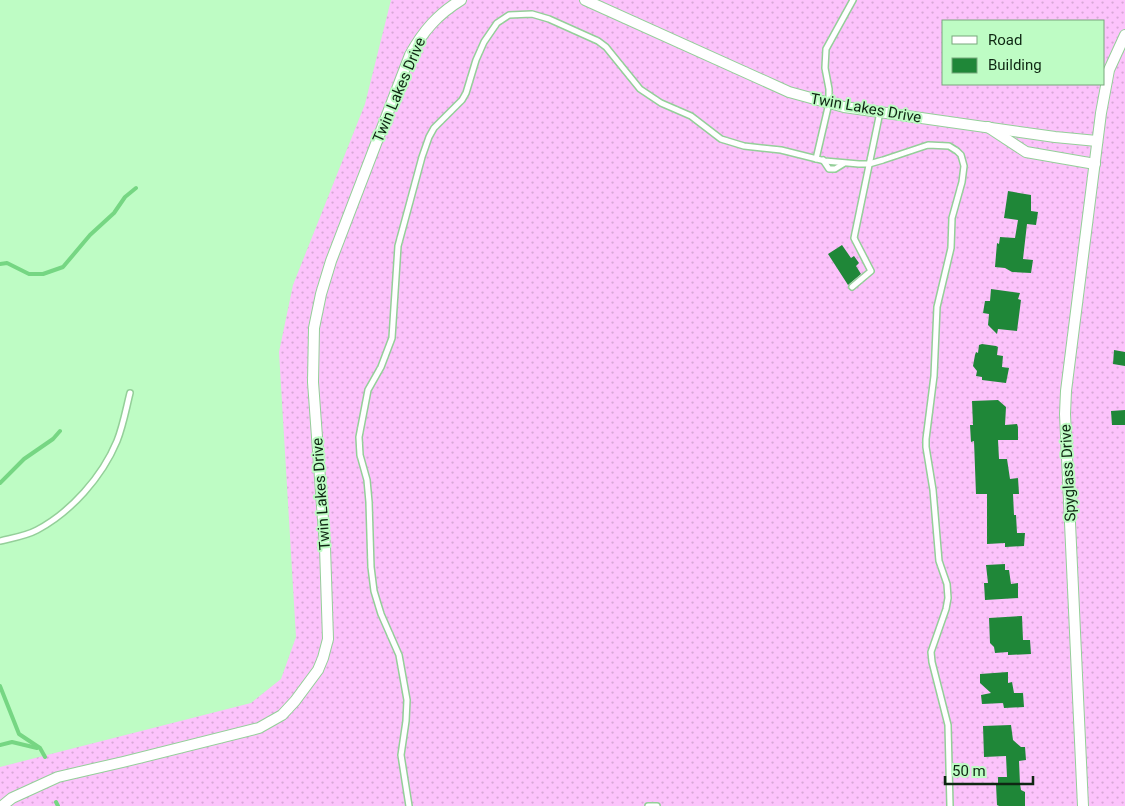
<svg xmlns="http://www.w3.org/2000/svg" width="1125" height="806" viewBox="0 0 1125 806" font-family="Roboto,sans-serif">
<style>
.grass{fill:url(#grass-dots);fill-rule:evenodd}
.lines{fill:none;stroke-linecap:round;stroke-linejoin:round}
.stream{stroke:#76d683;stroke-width:4}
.building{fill:#1f8738}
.lane-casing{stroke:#94cf99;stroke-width:8}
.street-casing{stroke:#94cf99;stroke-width:12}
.lane{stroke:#fff;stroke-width:5}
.street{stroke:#fff;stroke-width:10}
.labels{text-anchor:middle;stroke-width:4;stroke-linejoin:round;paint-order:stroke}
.street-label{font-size:15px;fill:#0f2713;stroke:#befcc4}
</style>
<defs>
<pattern id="grass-dots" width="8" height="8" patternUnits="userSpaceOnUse" patternTransform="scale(1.25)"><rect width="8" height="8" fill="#fcc3fb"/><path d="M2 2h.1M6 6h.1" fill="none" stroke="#d7a8d6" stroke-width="1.8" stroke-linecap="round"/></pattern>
</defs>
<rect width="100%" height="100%" fill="#befcc4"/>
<path class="grass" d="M391,0H1125V806H0V767L251,703L281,679L296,637L279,352L293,285L365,104ZM944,21H1104V84H944Z"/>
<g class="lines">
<g class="stream">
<polyline points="0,264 7,263 29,274 43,274 63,267 90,235 114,213 125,197 136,188"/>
<polyline points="0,483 24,459 53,439 60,431"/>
<polyline points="0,686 19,734 40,748 45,757"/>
<polyline points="0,745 12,742 37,748"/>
<polyline points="56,802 58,806"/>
</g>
</g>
<g class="building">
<polygon points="1008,191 1031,195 1031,211 1038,212 1036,225 1027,224 1023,259 1033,260 1031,273 1012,272 1005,268 995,267 997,243 999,244 1000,237 1015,238 1018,220 1004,218"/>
<polygon points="842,245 851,258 854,256 859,263 856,266 861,274 848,285 828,254"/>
<polygon points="991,289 1020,293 1018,299 1021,300 1017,331 998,329 997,334 988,325 989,314 983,313 985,301 990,301"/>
<polygon points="982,344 996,346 998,347 997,355 1003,356 1002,367 1009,368 1006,383 982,380 982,377 976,376 977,371 973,366 975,355 976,352 978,353 979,345"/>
<polygon points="1114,350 1125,352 1125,366 1113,364"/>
<polygon points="998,400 1006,407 1005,425 1017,424 1018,427 1018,440 998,440 999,459 1007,459 1010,479 1018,478 1019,494 1013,494 1014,515 1016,515 1017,533 1025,533 1024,546 1005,547 1005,543 987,544 987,494 976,494 974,441 971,442 970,425 973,425 972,401"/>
<polygon points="1125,410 1125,425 1112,425 1111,411"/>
<polygon points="1005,564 1005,570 1009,570 1011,584 1018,583 1018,598 985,600 984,583 988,583 986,565"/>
<polygon points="1022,616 1023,640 1030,640 1031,654 1008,655 1008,652 995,653 994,647 990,643 989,618"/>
<polygon points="1008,672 1008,683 1012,682 1014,693 1023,693 1024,707 1004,708 1003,703 982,704 981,695 991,693 980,683 980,674"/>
<polygon points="1011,725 1013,740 1021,747 1025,747 1026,760 1019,761 1020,784 1021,790 1025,792 1025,806 999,806 997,805 996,784 998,784 998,777 1007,777 1006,756 984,757 983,726"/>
</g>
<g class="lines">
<defs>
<g id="lane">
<polyline points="816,159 829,103 829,89 825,68 826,49 853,0"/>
<polyline points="823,160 829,169 835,169 843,164"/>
<polyline points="852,287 871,271 854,238 880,112"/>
<path d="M0,541C12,538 26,536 37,530C71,512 102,477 117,441C123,426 126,409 130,393"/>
<polyline points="409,806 401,755 406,721 407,700 399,655 381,614 374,591 371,567 369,502 367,480 360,455 359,437 368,390 381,367 392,338 398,246 422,157 429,137 434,128 462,100 466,93 476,60 484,42 497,23 509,15 532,14 549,19 598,41 606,47 640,89 661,103 691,116 721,139 744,146 781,150 825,161 859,164 869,164 883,160 928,145 949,146 957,151 961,155 964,166 962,182 952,218 951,248 937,307 934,376 926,439 926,447 933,490 939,561 947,584 948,598 946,609 931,652 932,662 948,725 950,806"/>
<polyline points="648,806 657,806"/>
</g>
<g id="street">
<polyline points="585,0 789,92 844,107 1055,137 1097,141"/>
<polyline points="988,127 1026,152 1095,164"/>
<path d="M2,806L12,798L58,777L123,762L259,728L282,715L295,701L318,670L323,658L328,639L325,547L313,382L314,328L321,294L331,261L410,55C423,31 438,14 461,0"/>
<polyline points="1083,806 1065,414 1066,391 1101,113 1109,70 1125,35"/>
</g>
</defs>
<use href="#lane" class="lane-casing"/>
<use href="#street" class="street-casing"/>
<use href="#lane" class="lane"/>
<use href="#street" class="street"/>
</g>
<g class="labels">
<g class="street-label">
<text transform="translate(399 90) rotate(-67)" y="5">Twin Lakes Drive</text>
<text transform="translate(866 108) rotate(10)" y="5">Twin Lakes Drive</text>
<text transform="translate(1068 473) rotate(-93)" y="5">Spyglass Drive</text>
<text transform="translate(321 494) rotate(-94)" y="5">Twin Lakes Drive</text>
</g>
</g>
<rect x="942" y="20" width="162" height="65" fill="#befcc4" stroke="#78a77d"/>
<rect x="952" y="36" width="25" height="8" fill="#ffffff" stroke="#78a77d"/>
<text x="988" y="45" font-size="15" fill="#0f2713">Road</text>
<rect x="952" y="58" width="25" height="15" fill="#1f8738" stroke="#78a77d"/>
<text x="988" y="70" font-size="15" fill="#0f2713">Building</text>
<path d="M945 776v8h88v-8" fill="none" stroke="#0f2713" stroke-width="2.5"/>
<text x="952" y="776" font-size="15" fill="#0f2713" stroke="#befcc4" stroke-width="4" paint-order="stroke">50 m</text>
</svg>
